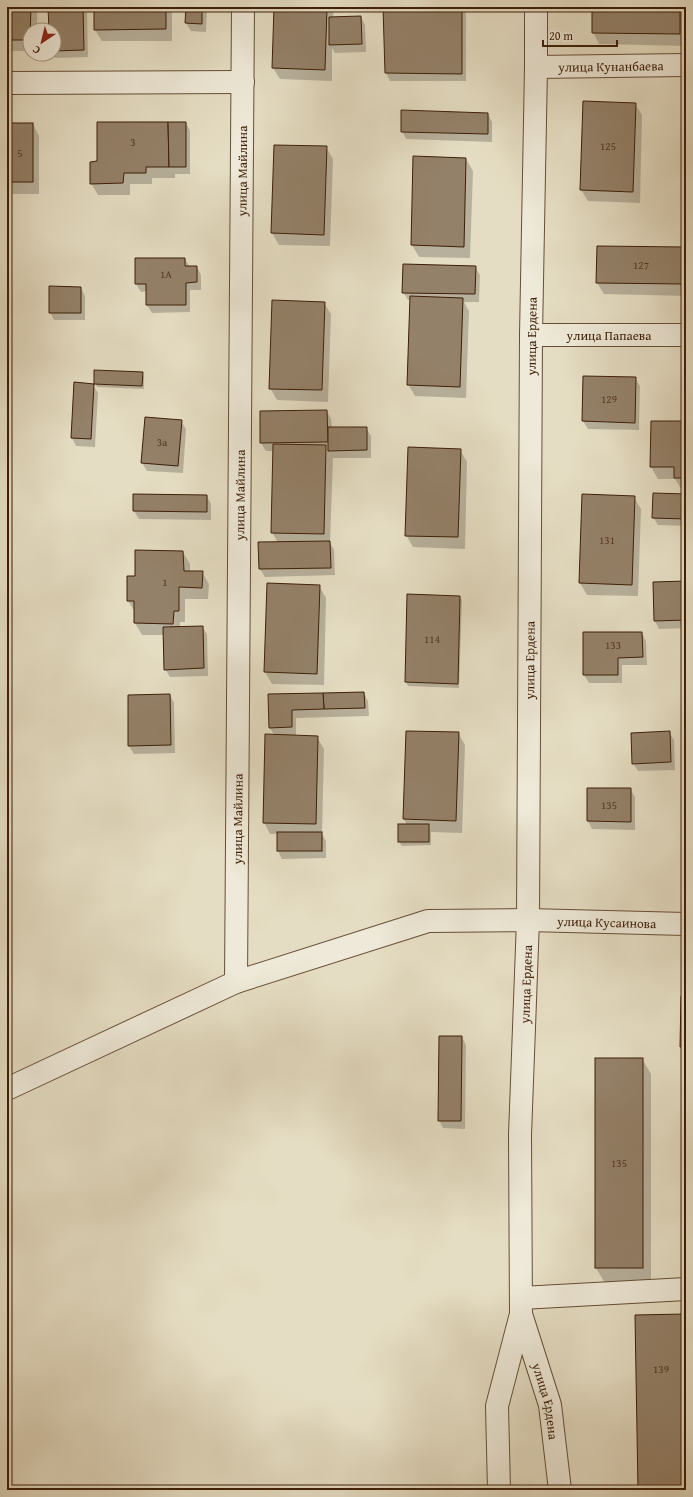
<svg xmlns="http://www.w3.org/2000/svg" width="693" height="1497" viewBox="0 0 693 1497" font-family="'Gentium Book Plus',serif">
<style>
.shadow{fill:#0003}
.building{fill:#948169;stroke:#3d1e07}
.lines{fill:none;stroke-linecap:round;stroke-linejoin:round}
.minor-casing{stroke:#674e36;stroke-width:24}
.minor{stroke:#eee9d8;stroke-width:22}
.labels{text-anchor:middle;stroke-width:3;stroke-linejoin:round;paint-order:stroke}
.number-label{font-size:11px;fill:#533720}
.street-label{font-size:13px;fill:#3d1e07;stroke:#eee9d8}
</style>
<rect width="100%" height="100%" fill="#e5ddc3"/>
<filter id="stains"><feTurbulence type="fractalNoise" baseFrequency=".005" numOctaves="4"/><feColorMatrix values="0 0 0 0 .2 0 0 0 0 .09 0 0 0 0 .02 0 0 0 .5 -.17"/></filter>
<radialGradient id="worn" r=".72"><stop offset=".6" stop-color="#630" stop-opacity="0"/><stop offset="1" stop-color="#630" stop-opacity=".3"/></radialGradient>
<g class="shadow">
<polygon points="7,7 37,7 37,30 30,30 30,51 7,51"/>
<polygon points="49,7 83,7 87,13 88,57 55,58 53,54 54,54 54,30 50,30"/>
<polygon points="95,7 172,7 172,41 102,41 95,30"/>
<polygon points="187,7 207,7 206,32 191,31 186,23"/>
<polygon points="275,7 334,7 333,17 361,17 365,25 366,52 335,53 332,48 332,81 280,79 273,68"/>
<polygon points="384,7 466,7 466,81 390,81 386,73"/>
<polygon points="593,7 685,7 686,46 599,44 593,32"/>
<polygon points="635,104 642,115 640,203 588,201 581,190"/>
<polygon points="488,114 492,122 492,142 406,139 402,131"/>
<polygon points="186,123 190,131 190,174 175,174 175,178 152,178 152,184 130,184 130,195 98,195 91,183 98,162"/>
<polygon points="7,124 33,124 39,136 39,194 7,194"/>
<polygon points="275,146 326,147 333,159 330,246 279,245 272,233"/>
<polygon points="466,159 473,171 470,258 419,257 412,245"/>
<polygon points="685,248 686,251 686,296 604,294 597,283"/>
<polygon points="185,259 190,267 197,267 201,275 201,290 190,290 190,312 152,313 147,305 147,291 141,292 136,284"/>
<polygon points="475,267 480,275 479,302 464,302 469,311 466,398 415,396 408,384 411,300 408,300 403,292"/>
<polygon points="81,288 85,296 85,320 54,320 50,312"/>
<polygon points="324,303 331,314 328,402 277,400 270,388"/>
<polygon points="142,373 144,376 144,389 97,387 95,383"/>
<polygon points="584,377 635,378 640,386 639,430 588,429 583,421"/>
<polygon points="75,383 93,385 98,393 95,447 76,446 72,438"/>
<polygon points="327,411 331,419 332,428 366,428 371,436 371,458 333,458 330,543 334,550 335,575 265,577 260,569 278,543 272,532 274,451 266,451 261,443"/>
<polygon points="181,421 186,429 183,473 147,471 142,463"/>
<polygon points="686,422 686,490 682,490 675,479 658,479 651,467"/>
<polygon points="460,450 467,462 465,549 413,547 406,535"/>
<polygon points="686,495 686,526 658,525 653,517"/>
<polygon points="207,496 211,504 211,520 139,519 134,511"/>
<polygon points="634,497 641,509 638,596 587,595 580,583"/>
<polygon points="183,552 190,564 190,572 202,572 209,584 208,599 185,599 185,622 180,622 180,627 202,627 207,634 208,676 170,677 165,669 164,635 142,635 135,623 135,612 128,601 136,577"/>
<polygon points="686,582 686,628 659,629 655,621"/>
<polygon points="319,586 326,598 324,685 272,684 265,672"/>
<polygon points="408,595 460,597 462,600 459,688 408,686 406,682"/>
<polygon points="584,633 642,633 646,641 647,665 622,665 622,683 589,683 584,675"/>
<polygon points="364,693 368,701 369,716 296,718 296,736 317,737 324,749 322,834 326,841 326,858 282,859 278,851 278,834 270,834 264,822 275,736 270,728 269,695"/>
<polygon points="170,695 174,703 175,753 134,754 129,746"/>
<polygon points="407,732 458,733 465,745 462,833 431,832 431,845 402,846 399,842 407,825 404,819"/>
<polygon points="669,732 674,740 675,770 638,771 633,763"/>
<polygon points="588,789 630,789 635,797 635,830 592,829 588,821"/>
<polygon points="686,997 686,1054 681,1046"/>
<polygon points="462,1037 466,1045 465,1129 443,1128 439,1120"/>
<polygon points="596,1059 642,1059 651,1074 651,1283 605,1283 596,1268"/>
<polygon points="684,1315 686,1318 686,1490 639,1490"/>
</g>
<g class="building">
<polygon points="7,7 31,7 30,40 7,40"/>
<polygon points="48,7 83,7 84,50 54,51 54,30 49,30"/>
<polygon points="94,7 166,7 166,29 94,30"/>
<polygon points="186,7 202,7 202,24 185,23"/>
<polygon points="274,7 327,7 325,70 272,68"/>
<polygon points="383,7 462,7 462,74 385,73"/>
<polygon points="592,7 680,7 680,34 592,33"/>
<polygon points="361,16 362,44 329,45 329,17"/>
<polygon points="583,101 636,103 633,192 580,190"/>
<polygon points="401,110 488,113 488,134 401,132"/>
<polygon points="97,122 168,122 169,167 146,167 146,173 124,173 123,183 90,184 90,162 97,161"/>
<polygon points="168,122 186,122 186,167 169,167"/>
<rect x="7" y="123" width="26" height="59"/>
<polygon points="274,145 327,146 324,235 271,233"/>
<polygon points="413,156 466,158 464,247 411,245"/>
<polygon points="597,246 685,247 685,284 596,283"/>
<polygon points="135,258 185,258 185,266 197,266 197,282 186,283 186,305 146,305 146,284 135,284"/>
<polygon points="403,264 476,266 475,294 402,293"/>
<polygon points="49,286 81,287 81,313 49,313"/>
<polygon points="410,296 463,298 460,387 407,385"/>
<polygon points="272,300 325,302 322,390 269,389"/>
<polygon points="94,370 143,372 142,386 94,384"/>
<polygon points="583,376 636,377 635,423 582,421"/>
<polygon points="74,382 94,384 91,439 71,438"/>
<polygon points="327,410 328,442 260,443 260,411"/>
<polygon points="145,417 182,420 178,466 141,463"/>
<polygon points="651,421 686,421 686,478 674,478 674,467 650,467"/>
<polygon points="328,427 367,427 367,450 328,451"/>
<polygon points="273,444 326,445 324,534 271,533"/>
<polygon points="408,447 461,449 458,537 405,536"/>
<polygon points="653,493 686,494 686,519 652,518"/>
<polygon points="133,494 207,495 207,512 133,511"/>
<polygon points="582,494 635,496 632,585 579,583"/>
<polygon points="330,541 331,568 259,569 258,542"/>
<polygon points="135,550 183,551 184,571 203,571 202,588 179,587 179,611 174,611 173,624 134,623 134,601 127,601 127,576 135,576"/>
<polygon points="686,581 686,620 654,621 653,582"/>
<polygon points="267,583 320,585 317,674 264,672"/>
<polygon points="407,594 460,596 458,684 405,682"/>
<polygon points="203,626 204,668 164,670 163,627"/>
<polygon points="583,632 642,632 643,657 618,658 618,675 583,675"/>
<polygon points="364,692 365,708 324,709 323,693"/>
<polygon points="323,693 324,709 292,710 292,727 269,728 268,694"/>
<polygon points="170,694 171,745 128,746 128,695"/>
<polygon points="406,731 459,732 456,821 403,819"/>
<polygon points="670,731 671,762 632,764 631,733"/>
<polygon points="265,734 318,736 316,824 263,823"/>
<polygon points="587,788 631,788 631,822 587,821"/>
<rect x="398" y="824" width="31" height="18"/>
<rect x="277" y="832" width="45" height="19"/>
<polygon points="681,996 686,996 686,1047 680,1047"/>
<polygon points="439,1036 462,1036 461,1121 438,1121"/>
<rect x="595" y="1058" width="48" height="210"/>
<polygon points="685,1314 686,1490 638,1490 635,1315"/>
</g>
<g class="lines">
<defs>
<g id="minor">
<path id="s1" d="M536,67L686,65"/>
<polyline points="7,83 243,82"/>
<path id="s2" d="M531,335H686"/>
<path id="s3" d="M236,982L243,7"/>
<path id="s4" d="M7,1089L236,982L428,921L528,920L686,924"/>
<polyline points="521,1298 686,1289"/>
<path id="s5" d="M521,1314L550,1405L560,1490"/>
<path id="s6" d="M499,1490L497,1406L521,1314L520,1135L528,920L531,335L536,67V7"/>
</g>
</defs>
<use href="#minor" class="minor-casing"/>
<use href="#minor" class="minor"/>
</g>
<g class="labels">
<g class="number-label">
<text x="133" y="146">3</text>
<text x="608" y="150">125</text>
<text x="20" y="157">5</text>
<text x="641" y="269">127</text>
<text x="166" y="278">1А</text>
<text x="609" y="403">129</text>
<text x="162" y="446">3а</text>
<text x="607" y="544">131</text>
<text x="165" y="586">1</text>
<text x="432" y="643">114</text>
<text x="613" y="649">133</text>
<text x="609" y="809">135</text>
<text x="619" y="1167">135</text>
<text x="661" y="1373">139</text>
</g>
<g class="street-label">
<text dy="5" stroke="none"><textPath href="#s1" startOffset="75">улица Кунанбаева</textPath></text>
<text dy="5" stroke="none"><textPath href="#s3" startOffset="811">улица Майлина</textPath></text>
<text dy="5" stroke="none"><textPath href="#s2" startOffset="78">улица Папаева</textPath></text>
<text dy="5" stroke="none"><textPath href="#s6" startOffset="1157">улица Ердена</textPath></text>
<text dy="5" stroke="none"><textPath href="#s3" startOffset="487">улица Майлина</textPath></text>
<text dy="5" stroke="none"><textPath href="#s6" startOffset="833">улица Ердена</textPath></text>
<text dy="5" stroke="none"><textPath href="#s3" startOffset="163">улица Майлина</textPath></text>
<text dy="5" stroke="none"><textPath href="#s4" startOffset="633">улица Кусаинова</textPath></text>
<text dy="5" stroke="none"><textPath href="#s6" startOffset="509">улица Ердена</textPath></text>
<text dy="5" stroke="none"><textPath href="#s5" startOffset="91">улица Ердена</textPath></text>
</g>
</g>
<rect width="693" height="1497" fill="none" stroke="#e5ddc3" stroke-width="24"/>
<rect x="8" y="8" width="677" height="1481" fill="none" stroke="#3d1e07" stroke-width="2"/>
<rect x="12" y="12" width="669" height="1473" fill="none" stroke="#3d1e07"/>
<g transform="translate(42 42) rotate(215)"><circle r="19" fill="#eee9d8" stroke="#a79884"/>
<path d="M0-3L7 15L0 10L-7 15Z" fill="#8f2418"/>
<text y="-6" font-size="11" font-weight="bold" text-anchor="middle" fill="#3d1e07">С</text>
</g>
<path d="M543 40v6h74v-6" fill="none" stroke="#3d1e07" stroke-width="2"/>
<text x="549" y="40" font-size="12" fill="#3d1e07" stroke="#eee9d8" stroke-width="3" paint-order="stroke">20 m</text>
<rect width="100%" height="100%" filter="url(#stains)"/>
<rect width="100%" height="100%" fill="url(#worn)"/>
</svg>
